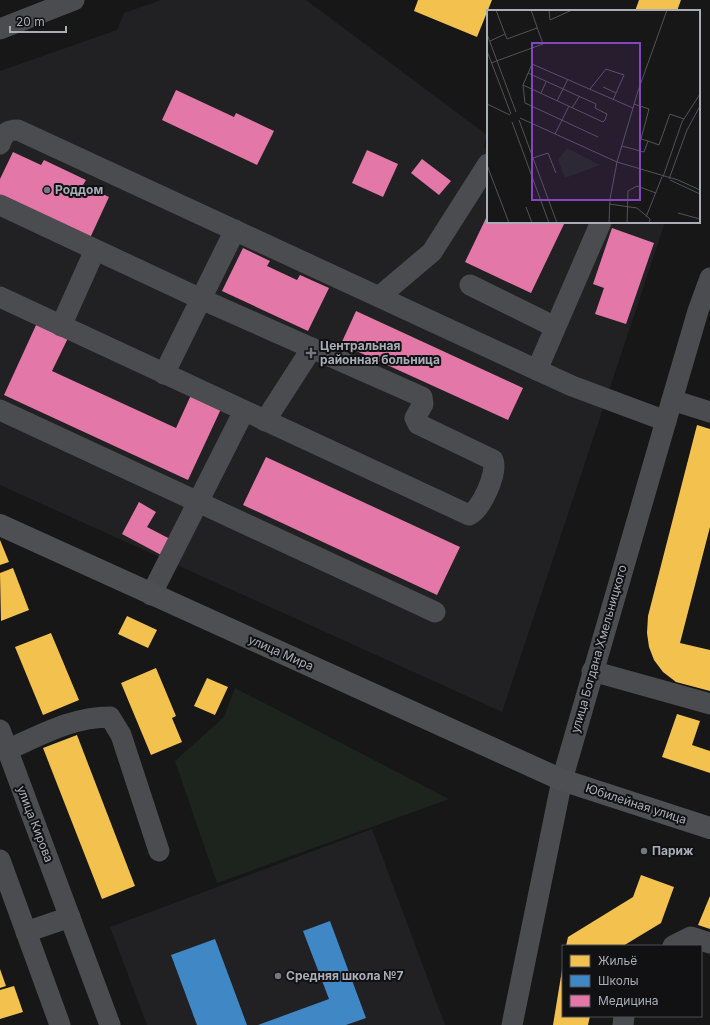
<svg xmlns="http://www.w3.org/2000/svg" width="710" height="1025" viewBox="0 0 710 1025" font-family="Inter,sans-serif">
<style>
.built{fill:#212123}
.green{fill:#1d241e}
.homes{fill:#f2c14e}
.schools{fill:#3f88c5}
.health{fill:#e377a8}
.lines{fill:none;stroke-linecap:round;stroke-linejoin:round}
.minor{stroke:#4b4c50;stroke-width:21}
.major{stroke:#4d4f52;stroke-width:22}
.poi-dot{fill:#757880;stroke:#111113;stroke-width:1.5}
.labels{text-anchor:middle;stroke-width:4;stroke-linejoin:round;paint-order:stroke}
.poi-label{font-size:12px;font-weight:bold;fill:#a8adb8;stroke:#111113;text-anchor:start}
.street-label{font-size:12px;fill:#a8adb8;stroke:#111113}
.inset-road{fill:none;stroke:#515357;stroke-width:1}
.view{fill:#8446be;fill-opacity:0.15;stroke:#8446be;stroke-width:2}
.inset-edge{fill:none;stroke:#a8adb8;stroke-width:2}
</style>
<rect width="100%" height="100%" fill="#171717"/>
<g class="built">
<polygon points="161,0 306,0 487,135 484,147 488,149 488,222 665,222 502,712 0,485 0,71 117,30 124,13"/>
<polygon points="372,829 445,1025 147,1025 110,927"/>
</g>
<polygon class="green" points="235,688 449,799 217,883 175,761 224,717"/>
<g class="homes">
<polygon points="418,0 492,0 477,37 414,11"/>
<polygon points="639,0 681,0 677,11 635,11"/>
<polygon points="697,425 710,429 710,527 680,643 710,650 710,691 676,682 663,672 654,660 649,647 647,633 648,616"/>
<polygon points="0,540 9,562 0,565"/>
<polygon points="13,568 29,610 1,621 0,573"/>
<polygon points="127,616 157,630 148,648 118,634"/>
<polygon points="51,633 79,700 43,715 15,647"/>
<polygon points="156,668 176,716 172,718 182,742 151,755 121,683"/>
<polygon points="207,678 228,687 215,715 194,706"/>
<polygon points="677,714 700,721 692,745 710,751 710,773 662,757"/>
<polygon points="77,735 135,886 102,899 43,748"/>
<polygon points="641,875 674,887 661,923 623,946 566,946 568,937 633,897"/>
<polygon points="710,896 710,929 698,925"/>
<polygon points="0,969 6,986 0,988"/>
<polygon points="562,970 563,1016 590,1016 588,1025 553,1025"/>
<polygon points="14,986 23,1012 0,1019 0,990"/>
</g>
<g class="schools">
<polygon points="330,921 366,1018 346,1025 258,1025 329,999 303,931"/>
<polygon points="215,939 247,1025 197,1025 171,955"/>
</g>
<g class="health">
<polygon points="176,90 234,117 236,113 274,131 257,165 162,120"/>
<polygon points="367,150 398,164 383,197 352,183"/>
<polygon points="13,152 41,165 44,160 86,180 83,185 109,197 90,238 0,195 0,179"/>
<polygon points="422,159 451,181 439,195 411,173"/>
<polygon points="488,214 488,222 565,222 531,293 465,262"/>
<polygon points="612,228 654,243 626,324 595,314 604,288 593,284"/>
<polygon points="243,248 270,261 267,266 297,280 300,275 329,288 308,331 222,291"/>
<polygon points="356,311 523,388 508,420 341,344"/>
<polygon points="37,323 68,338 52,371 176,428 191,395 221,409 188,480 4,395"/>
<polygon points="266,457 460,547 437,595 243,505"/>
<polygon points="139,502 156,512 147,527 172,540 163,556 122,534"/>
</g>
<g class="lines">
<g class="minor">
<polyline points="0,29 74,0"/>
<path d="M0,144C4,134 6,130 18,130L537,370L572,386L666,421"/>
<path d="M0,205L201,299L422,397L423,404L415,418L418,424L493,460C498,473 481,510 469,515L0,297"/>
<polyline points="470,285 555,327"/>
<polyline points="380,296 432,252 488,164"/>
<polyline points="61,326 95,250"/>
<polyline points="537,370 601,222"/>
<polyline points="164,374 235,230"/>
<polyline points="672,400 710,412"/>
<polyline points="0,410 435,612"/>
<polyline points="265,421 312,348"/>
<polyline points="151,595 244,411"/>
<polyline points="592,671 710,704"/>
<polyline points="0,730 110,1025"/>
<path d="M7,750C41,735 72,717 110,717L121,735L159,851"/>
<polyline points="0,860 60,1025"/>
<polyline points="26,932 70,917"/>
<polyline points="673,946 691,937 710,943"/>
<polyline points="512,1025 562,780 672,400 698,311 710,278"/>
<polyline points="623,1025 624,1016"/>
</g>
<polyline class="major" points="0,525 562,780 710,828"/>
</g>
<g class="poi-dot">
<circle cx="47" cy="190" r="4"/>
<path d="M309 347h4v4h4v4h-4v4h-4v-4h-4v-4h4z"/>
<circle cx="644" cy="851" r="4"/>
<circle cx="278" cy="976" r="4"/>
</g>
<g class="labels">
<g class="poi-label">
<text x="55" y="194">Роддом</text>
<text x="320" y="350">Центральная<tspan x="320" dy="14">районная больница</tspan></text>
<text x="652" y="855">Париж</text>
<text x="286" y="980">Средняя школа №7</text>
</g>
<g class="street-label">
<text transform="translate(599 649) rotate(-74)" y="4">улица Богдана Хмельницкого</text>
<text transform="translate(281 653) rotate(24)" y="4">улица Мира</text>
<text transform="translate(636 804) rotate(18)" y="4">Юбилейная улица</text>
<text transform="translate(35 824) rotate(69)" y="4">улица Кирова</text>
</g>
</g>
<g transform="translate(487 10)">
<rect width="213" height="213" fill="#171717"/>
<path d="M80,138L113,155L78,168L71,150Z" fill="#1d241e"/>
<path class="inset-road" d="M9,0L18,24M62,0L63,10L85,0M0,24L29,102M3,31L18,24L20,29L50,18M0,41L24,104M4,53L56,34L44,0M36,75L116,112L118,110L120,104L108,98L109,94L41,63M116,77L129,83M103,79L119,59L137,65L126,90M54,83L59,72M70,91L81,69M0,94L23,105M85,98L92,87M33,108L130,152L191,170L213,180M32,110L70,213M25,112L62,213M68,124L82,96M111,127L38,93L36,75L45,54L146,98M161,131L172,135L183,104L197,109M135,136L157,142L161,131L154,129L162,99L147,94M46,148L61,143L69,163M0,155L22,213M176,167L195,112L213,84M182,169L200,120L213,96M183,170L213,184M122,194L150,198L163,209L162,213M39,197L45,213M191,203L213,209M159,207L175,167M122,213L123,189L130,152L151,81L180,0M140,213L141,181L150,176L169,183"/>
<path class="view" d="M45,33H153V190H45Z"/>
<rect width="213" height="213" class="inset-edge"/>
</g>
<rect x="562" y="945" width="140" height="72" fill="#111113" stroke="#4d4f55"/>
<rect x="570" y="955" width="20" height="12" fill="#f2c14e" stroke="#4d4f55"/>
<text x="598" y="965" font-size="12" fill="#a8adb8">Жильё</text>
<rect x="570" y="975" width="20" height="12" fill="#3f88c5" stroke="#4d4f55"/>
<text x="598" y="985" font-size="12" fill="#a8adb8">Школы</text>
<rect x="570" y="995" width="20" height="12" fill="#e377a8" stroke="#4d4f55"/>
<text x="598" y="1005" font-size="12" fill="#a8adb8">Медицина</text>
<path d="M10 26v6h56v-6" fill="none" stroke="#a8adb8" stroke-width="2"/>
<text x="16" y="26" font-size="12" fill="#a8adb8" stroke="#111113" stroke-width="3" paint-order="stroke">20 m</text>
</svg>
